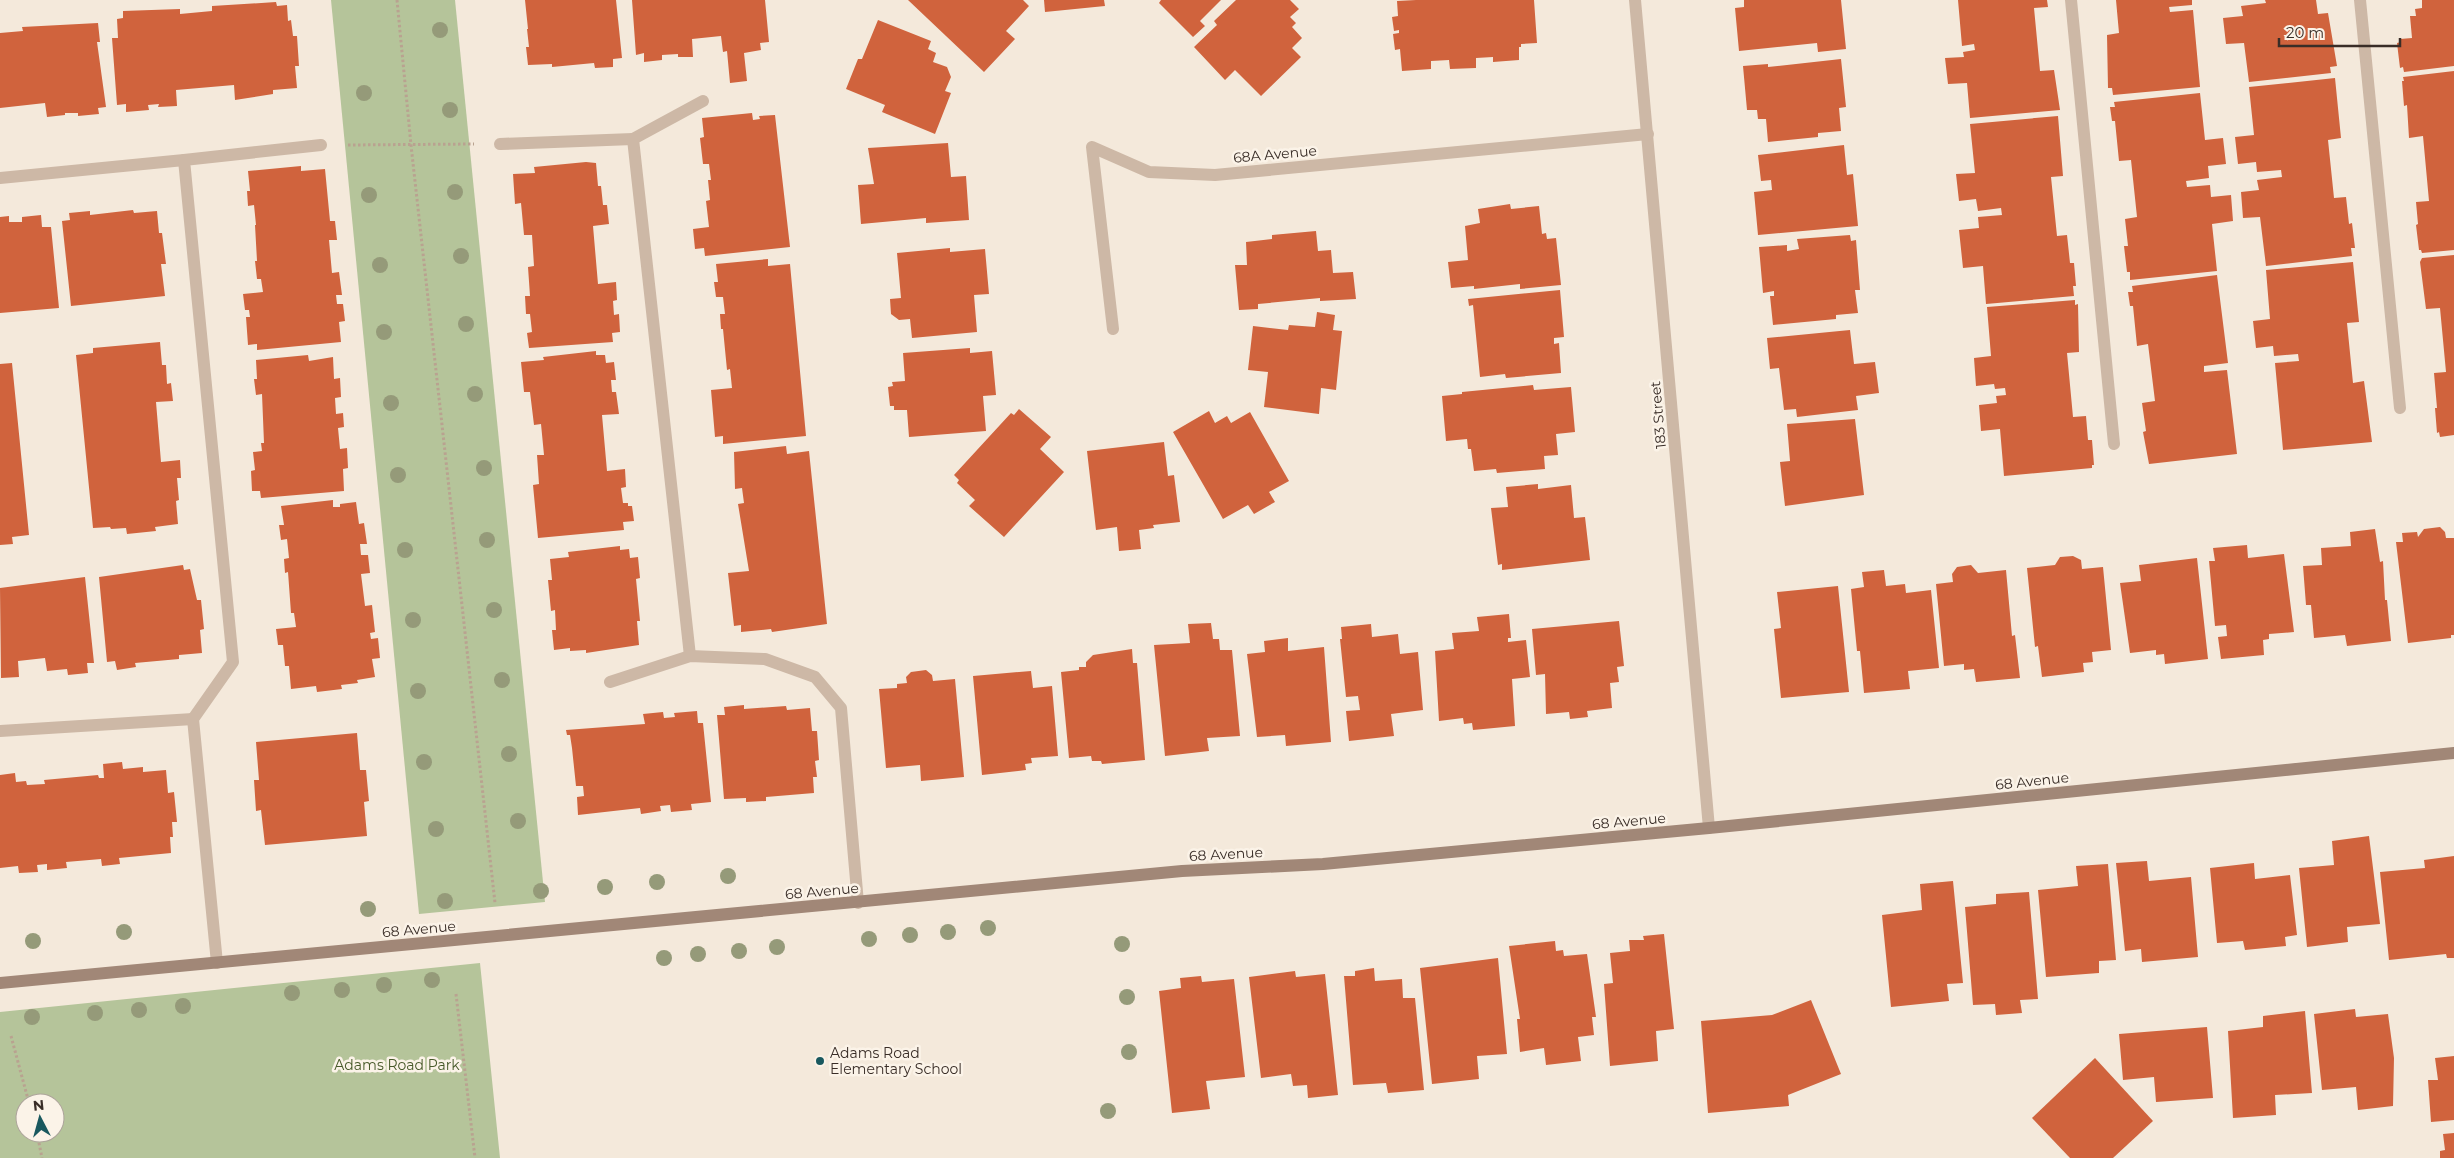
<svg xmlns="http://www.w3.org/2000/svg" width="2454" height="1158" viewBox="0 0 2454 1158" font-family="Montserrat,sans-serif">
<style>
.green{fill:#b5c49a;fill-rule:evenodd}
.building{fill:#d0633d}
.lines{fill:none;stroke-linecap:round;stroke-linejoin:round}
.path{stroke:#b9a290;stroke-width:3;stroke-dasharray:2.5 2.5;stroke-linecap:butt}
.lane{stroke:#cdb8a6;stroke-width:12}
.street{stroke:#cdb8a6;stroke-width:12}
.secondary{stroke:#a18777;stroke-width:12}
.tree{fill:#959a79}
.poi-dot{fill:#19585e;stroke:#fbf3e8;stroke-width:2}
.labels{text-anchor:middle;stroke-width:5;stroke-linejoin:round;paint-order:stroke}
.street-label{font-size:14px;fill:#392d27;stroke:#fbf3e8}
.poi-label{font-size:14px;fill:#392d27;stroke:#fbf3e8;text-anchor:start}
.park-label{font-size:14px;fill:#475929;stroke:#fbf3e8}
</style>
<rect width="100%" height="100%" fill="#f4e9db"/>
<g class="green">
<polygon points="331,0 455,0 545,902 419,914"/>
<path d="M480,963L500,1158H0V1012ZM25,1103H55V1133H25Z"/>
</g>
<g class="building">
<polygon points="525,0 616,0 622,58 613,59 613,67 595,68 594,63 552,67 552,64 528,65 526,47 529,47 527,29 528,29"/>
<polygon points="632,0 765,0 769,42 760,43 761,50 744,53 747,81 730,83 727,51 723,52 721,36 692,39 693,57 678,57 678,54 662,55 662,60 644,62 644,53 636,55"/>
<polygon points="908,0 1023,0 1029,6 1006,31 1015,39 984,72"/>
<polygon points="1044,0 1104,0 1105,6 1045,12"/>
<polygon points="1161,0 1221,0 1200,21 1205,26 1193,37 1159,3"/>
<polygon points="1236,0 1290,0 1299,9 1290,17 1296,23 1292,27 1302,38 1292,48 1301,57 1261,96 1235,70 1225,80 1194,47 1217,25 1214,21"/>
<polygon points="1416,0 1534,0 1537,43 1521,44 1521,47 1519,47 1519,60 1493,62 1493,57 1476,58 1476,68 1450,69 1449,60 1431,61 1431,69 1402,71 1400,49 1395,50 1393,34 1399,33 1399,30 1394,31 1392,17 1398,16 1397,1"/>
<polygon points="1744,0 1841,0 1846,49 1818,52 1817,43 1739,51 1735,8 1744,7"/>
<polygon points="1958,0 2047,0 2048,7 2034,8 2040,71 2054,70 2060,110 1970,118 1967,83 1948,84 1945,58 1964,57 1963,52 1975,50 1974,44 1962,46"/>
<polygon points="2116,0 2192,0 2192,5 2169,7 2170,12 2193,10 2200,87 2113,95 2112,88 2108,88 2107,35 2119,33"/>
<polygon points="2265,0 2316,0 2318,14 2328,13 2337,66 2330,67 2331,73 2249,82 2244,43 2226,44 2223,18 2243,16 2241,6 2266,3"/>
<polygon points="2422,0 2454,0 2454,66 2404,72 2403,67 2400,68 2397,43 2401,42 2400,39 2412,38 2410,16 2416,16 2415,9 2422,8"/>
<polygon points="276,2 277,6 287,5 288,21 291,20 293,36 297,36 299,66 295,66 297,88 273,90 273,94 235,100 234,85 176,90 177,106 158,107 159,104 148,105 149,110 126,112 126,104 117,105 112,38 118,38 117,19 123,18 123,11 180,9 180,14 212,11 212,6"/>
<polygon points="878,20 931,41 928,49 936,53 933,62 947,67 951,77 945,91 951,93 935,134 882,112 885,105 846,89 858,59 862,59"/>
<polygon points="98,23 100,42 97,42 106,107 98,108 99,114 78,116 78,113 65,113 65,115 47,117 45,103 0,108 0,33 23,31 22,27"/>
<polygon points="1841,59 1846,107 1839,108 1841,131 1818,133 1818,137 1768,142 1766,119 1758,119 1757,110 1747,110 1743,66 1768,64 1768,67"/>
<polygon points="2454,71 2454,250 2422,253 2421,250 2419,250 2416,225 2418,224 2416,202 2429,201 2423,136 2409,138 2407,105 2404,106 2402,81 2404,81 2403,77"/>
<polygon points="2335,78 2341,138 2328,140 2334,198 2346,197 2349,224 2352,223 2355,248 2351,248 2352,256 2266,266 2260,217 2243,218 2241,192 2259,190 2257,180 2282,177 2281,170 2257,172 2256,162 2238,164 2235,137 2254,135 2249,87"/>
<polygon points="2200,93 2205,140 2223,138 2226,164 2208,166 2209,178 2186,181 2187,187 2210,185 2211,197 2231,195 2233,221 2212,224 2217,271 2130,280 2130,272 2127,272 2124,246 2128,246 2125,219 2137,217 2131,160 2119,161 2115,121 2112,121 2110,107 2115,107 2114,102"/>
<polygon points="752,113 753,120 760,119 759,116 775,115 790,247 705,256 704,248 695,249 693,229 709,227 706,201 710,200 708,180 711,180 709,164 703,164 700,138 704,137 702,118"/>
<polygon points="2058,116 2063,176 2051,177 2057,236 2067,235 2070,263 2074,263 2076,286 2073,286 2074,296 1986,304 1983,266 1963,268 1959,230 1979,228 1978,217 2002,215 2001,208 1978,211 1976,199 1959,201 1956,174 1975,173 1970,124"/>
<polygon points="948,143 951,177 966,176 969,220 926,223 926,218 861,224 858,185 874,184 868,148"/>
<polygon points="1844,145 1847,175 1853,174 1858,226 1758,235 1754,192 1772,190 1771,180 1761,181 1758,155"/>
<polygon points="586,162 596,163 598,186 601,186 603,205 607,205 609,224 593,226 598,284 616,282 617,300 613,301 614,315 619,314 620,332 612,333 613,342 529,348 527,333 532,332 530,314 526,314 525,296 530,296 528,267 534,266 532,235 524,235 521,203 515,204 513,174 535,173 534,167"/>
<polygon points="301,166 301,171 325,169 330,221 335,221 337,240 329,240 332,273 339,272 342,295 336,295 337,304 343,304 345,321 339,322 341,342 257,350 257,344 248,345 246,317 250,317 249,310 245,310 243,294 263,292 261,279 257,279 255,261 257,261 255,225 256,225 254,205 248,206 247,191 250,191 248,171"/>
<polygon points="1510,204 1511,209 1539,206 1542,234 1546,233 1547,239 1556,238 1561,285 1520,289 1520,284 1474,289 1474,286 1451,288 1448,262 1468,260 1465,226 1480,223 1478,209"/>
<polygon points="133,210 134,213 157,211 159,233 162,233 166,264 161,264 165,296 71,306 62,221 70,220 69,213 90,211 90,215"/>
<polygon points="41,215 42,227 51,227 59,308 0,313 0,217 9,216 9,222 22,222 22,217"/>
<polygon points="1316,231 1318,251 1331,250 1333,273 1353,272 1356,299 1320,301 1320,298 1258,304 1258,309 1239,310 1235,265 1247,265 1246,242 1272,239 1272,235"/>
<polygon points="1850,235 1851,241 1856,240 1860,290 1855,290 1858,313 1836,315 1836,319 1773,325 1770,296 1774,296 1774,291 1763,293 1759,247 1787,245 1787,251 1799,249 1797,239"/>
<polygon points="950,248 950,252 985,249 989,294 974,295 977,332 912,338 910,319 899,320 891,314 890,299 901,298 897,253"/>
<polygon points="2454,255 2454,435 2440,437 2439,432 2437,433 2435,408 2437,408 2434,373 2446,372 2440,308 2426,309 2420,262 2422,258"/>
<polygon points="768,259 768,266 790,264 806,436 723,444 723,436 715,437 711,390 732,388 730,369 727,370 723,329 721,329 720,314 725,314 723,297 716,297 714,282 718,282 716,264"/>
<polygon points="2353,262 2359,322 2347,323 2353,383 2364,381 2372,442 2283,450 2275,363 2299,361 2298,354 2274,356 2273,346 2256,348 2253,321 2270,319 2266,270"/>
<polygon points="2217,275 2228,363 2204,366 2204,372 2227,370 2237,454 2149,464 2143,432 2146,431 2142,403 2155,401 2148,344 2137,346 2133,306 2130,306 2128,292 2133,292 2132,286"/>
<polygon points="1560,290 1564,337 1554,338 1554,344 1559,343 1561,373 1506,378 1505,374 1480,377 1473,305 1469,306 1468,299"/>
<polygon points="2075,300 2075,305 2078,304 2079,352 2067,353 2073,417 2086,416 2088,440 2092,440 2094,465 2092,465 2092,468 2004,476 2000,429 1981,431 1979,405 1997,403 1996,396 2006,395 2005,388 1995,389 1994,384 1976,386 1974,358 1991,356 1987,307"/>
<polygon points="1317,312 1335,315 1333,330 1342,331 1336,390 1321,388 1319,414 1264,407 1268,372 1248,370 1253,326 1288,330 1289,325 1315,327"/>
<polygon points="1850,330 1854,364 1875,362 1879,393 1856,396 1858,410 1797,417 1796,409 1784,410 1779,368 1770,369 1767,338"/>
<polygon points="160,342 162,365 166,365 167,384 171,383 173,401 156,402 161,462 180,460 181,478 177,478 179,500 176,501 178,524 155,527 156,531 127,534 126,528 111,529 110,527 93,528 76,355 93,353 93,348"/>
<polygon points="970,348 970,353 992,351 996,395 983,396 986,431 909,437 907,410 894,410 894,406 890,406 888,387 893,386 892,382 905,381 903,353"/>
<polygon points="596,351 596,355 605,355 606,363 614,362 616,380 611,380 612,392 616,392 619,414 602,415 607,471 625,469 626,487 621,488 623,503 628,503 628,506 632,506 634,521 623,522 624,530 538,538 533,485 539,484 537,455 544,455 541,424 534,425 530,392 524,392 521,362 544,360 543,357"/>
<polygon points="308,355 309,361 333,357 334,379 340,378 341,397 335,398 336,414 343,413 344,427 338,428 340,449 347,448 348,468 343,469 344,491 261,498 260,491 252,491 251,471 255,470 253,452 262,451 261,443 264,443 262,394 256,395 254,379 257,379 256,360"/>
<polygon points="12,363 29,535 12,537 13,544 0,545 0,364"/>
<polygon points="1533,385 1534,390 1571,387 1575,432 1556,434 1558,455 1544,456 1545,469 1497,473 1496,469 1474,471 1471,449 1468,449 1467,439 1446,441 1442,396 1462,394 1462,392"/>
<polygon points="1019,409 1051,437 1040,449 1064,472 1004,537 969,506 975,500 957,483 959,480 954,475 1011,413 1014,415"/>
<polygon points="1209,411 1215,423 1227,416 1231,423 1250,412 1289,481 1269,492 1275,502 1254,514 1248,505 1223,519 1173,432"/>
<polygon points="1855,419 1864,495 1785,506 1780,462 1790,461 1787,424"/>
<polygon points="1164,442 1168,476 1174,475 1180,522 1153,525 1154,528 1139,530 1141,549 1119,551 1117,527 1096,530 1087,451"/>
<polygon points="786,446 787,454 809,451 827,624 772,632 771,629 741,632 741,625 734,626 728,573 749,571 738,504 744,503 742,488 735,489 734,452"/>
<polygon points="1538,484 1538,489 1571,485 1574,518 1585,517 1590,560 1502,570 1502,564 1498,565 1491,508 1508,507 1506,487"/>
<polygon points="333,500 333,507 340,507 340,504 356,502 359,524 364,523 367,544 360,544 361,555 368,555 370,573 361,574 365,606 372,605 375,632 370,633 371,639 378,638 380,658 372,659 375,677 357,680 358,683 341,685 342,689 317,692 316,686 291,689 289,666 285,666 283,645 278,645 276,629 296,627 294,613 291,613 288,572 285,573 284,559 289,558 287,539 281,540 279,525 284,525 281,506"/>
<polygon points="2440,527 2445,532 2446,538 2454,538 2454,635 2451,635 2451,638 2408,643 2396,542 2403,542 2402,533 2417,532 2418,537 2424,529"/>
<polygon points="2375,529 2380,562 2383,561 2385,600 2387,600 2391,641 2347,646 2345,635 2314,638 2311,605 2306,605 2303,566 2322,565 2321,548 2351,546 2350,532"/>
<polygon points="2247,545 2248,558 2284,554 2294,632 2269,634 2269,639 2263,640 2264,655 2221,659 2218,637 2227,636 2226,625 2215,626 2209,561 2215,561 2213,548"/>
<polygon points="620,546 620,550 629,549 630,558 638,557 640,578 636,579 640,621 637,621 639,645 586,653 586,650 570,651 570,648 554,650 552,630 556,630 555,610 551,611 548,580 552,580 550,559 569,557 568,552"/>
<polygon points="2073,556 2081,560 2082,569 2103,567 2111,650 2092,652 2093,662 2083,663 2084,672 2042,677 2038,646 2035,647 2027,568 2055,565 2060,557"/>
<polygon points="2197,558 2208,659 2165,664 2164,654 2156,655 2156,650 2130,653 2120,583 2141,581 2139,565"/>
<polygon points="183,565 184,570 190,569 197,600 201,600 204,629 200,630 202,653 179,655 179,659 135,663 136,667 117,670 115,661 107,662 99,577"/>
<polygon points="1971,565 1978,573 2006,570 2012,636 2015,635 2020,678 1976,682 1974,669 1964,670 1964,664 1944,666 1936,584 1953,582 1952,574 1957,567"/>
<polygon points="1884,570 1886,586 1905,584 1906,593 1931,590 1939,668 1908,671 1910,689 1864,693 1860,651 1857,651 1851,589 1864,587 1862,572"/>
<polygon points="85,577 94,663 87,663 88,673 68,675 67,669 47,671 45,658 18,661 19,677 1,678 0,588"/>
<polygon points="1838,586 1849,692 1781,698 1774,629 1781,628 1777,592"/>
<polygon points="1509,614 1511,638 1508,638 1508,642 1526,640 1530,677 1512,679 1515,726 1473,730 1472,723 1464,724 1463,718 1439,721 1435,651 1454,649 1452,633 1479,631 1477,617"/>
<polygon points="1619,621 1624,666 1617,667 1619,682 1610,683 1612,708 1587,711 1588,717 1570,719 1569,712 1546,714 1545,674 1536,675 1532,629"/>
<polygon points="1211,623 1213,639 1219,639 1220,650 1232,650 1240,736 1207,738 1209,751 1165,756 1154,645 1190,643 1188,624"/>
<polygon points="1371,624 1372,637 1398,634 1400,654 1418,652 1423,710 1391,714 1394,736 1349,741 1346,711 1360,710 1358,696 1346,697 1340,639 1342,639 1341,627"/>
<polygon points="1288,638 1288,651 1324,647 1331,742 1286,746 1285,735 1257,737 1247,654 1265,652 1264,641"/>
<polygon points="1132,649 1133,663 1137,663 1145,760 1102,764 1101,761 1092,761 1091,756 1069,758 1061,672 1079,670 1079,667 1086,667 1086,662 1093,655"/>
<polygon points="926,670 932,675 933,681 955,679 964,777 921,781 920,765 886,768 879,689 897,688 897,684 907,683 906,677 911,672"/>
<polygon points="1031,671 1033,688 1052,686 1058,756 1031,758 1032,763 1025,764 1026,770 982,775 973,676"/>
<polygon points="744,705 744,709 786,706 787,710 810,708 812,731 817,731 819,760 815,761 817,777 813,777 814,793 766,797 766,801 746,802 746,798 724,799 717,715 725,715 724,707"/>
<polygon points="697,711 698,723 703,723 711,802 691,804 692,810 671,812 670,805 660,806 661,811 641,814 640,808 578,815 577,797 584,796 583,786 576,786 572,748 570,735 567,735 566,730 645,724 643,714 663,712 664,718 675,717 674,713"/>
<polygon points="357,733 360,770 366,770 369,801 364,802 367,836 265,845 261,810 256,811 254,780 259,780 256,742"/>
<polygon points="122,762 123,769 143,767 143,772 166,770 168,793 174,792 177,822 172,822 173,837 170,837 171,853 119,858 120,864 102,866 101,859 66,862 67,868 47,870 47,864 37,865 38,872 19,873 18,866 0,868 0,775 15,773 16,782 26,781 27,785 45,784 44,780 98,775 99,778 104,778 103,764"/>
<polygon points="2369,836 2380,924 2347,927 2348,942 2307,947 2299,868 2334,865 2332,841"/>
<polygon points="2454,856 2454,958 2447,958 2446,954 2389,960 2380,872 2425,868 2424,860"/>
<polygon points="2147,861 2149,881 2191,877 2198,957 2142,962 2141,949 2125,951 2116,863"/>
<polygon points="2254,863 2255,879 2290,875 2297,935 2285,937 2286,946 2245,950 2243,941 2217,943 2210,868"/>
<polygon points="2108,864 2116,960 2099,961 2099,973 2046,977 2038,890 2078,886 2076,866"/>
<polygon points="1953,881 1963,983 1947,984 1949,1001 1891,1007 1882,915 1922,910 1920,884"/>
<polygon points="2029,892 2038,999 2020,1000 2022,1013 1996,1015 1995,1004 1973,1005 1965,907 1996,904 1996,894"/>
<polygon points="1664,934 1674,1029 1656,1031 1658,1061 1610,1066 1604,984 1613,983 1610,953 1630,951 1629,940 1644,940 1643,936"/>
<polygon points="1555,941 1556,951 1563,950 1564,956 1587,954 1596,1017 1592,1017 1594,1035 1578,1037 1581,1061 1546,1065 1544,1048 1520,1052 1517,1019 1520,1019 1509,946"/>
<polygon points="1498,958 1507,1054 1477,1056 1479,1079 1432,1084 1420,968"/>
<polygon points="1374,968 1375,981 1402,979 1403,998 1415,998 1424,1090 1388,1093 1386,1083 1353,1085 1344,976 1355,976 1355,971"/>
<polygon points="1295,971 1296,977 1325,974 1338,1095 1308,1098 1307,1085 1293,1086 1291,1074 1261,1078 1249,977"/>
<polygon points="1201,976 1202,982 1234,979 1245,1077 1206,1081 1210,1109 1172,1113 1159,991 1181,988 1180,978"/>
<polygon points="1811,1000 1841,1074 1788,1095 1789,1106 1708,1113 1701,1021 1772,1015"/>
<polygon points="2355,1009 2356,1017 2388,1014 2394,1058 2393,1106 2358,1110 2356,1087 2322,1090 2314,1014"/>
<polygon points="2305,1011 2312,1093 2275,1095 2276,1115 2233,1118 2228,1031 2263,1027 2263,1016"/>
<polygon points="2207,1027 2213,1098 2156,1102 2154,1077 2123,1080 2119,1034"/>
<polygon points="2454,1056 2454,1120 2431,1122 2428,1080 2438,1080 2435,1058"/>
<polygon points="2095,1058 2153,1121 2113,1158 2070,1158 2032,1118"/>
<polygon points="2454,1133 2454,1158 2440,1158 2440,1151 2445,1150 2443,1134"/>
</g>
<g class="lines">
<g class="path">
<polyline points="397,0 411,145 495,903"/>
<polyline points="348,145 474,144"/>
<polyline points="456,994 475,1158"/>
<polyline points="11,1036 29,1103"/>
<polyline points="37,1133 42,1158"/>
</g>
<g class="lane">
<polyline points="2071,0 2114,444"/>
<polyline points="2360,0 2400,408"/>
<polyline points="500,144 633,139"/>
<polyline points="0,178 184,160"/>
<polyline points="690,656 633,139 703,101"/>
<polyline points="610,682 690,656 765,659 815,677 841,708 858,903"/>
<polyline points="0,731 193,719"/>
<polyline points="217,963 193,719 233,662 184,160 321,145"/>
</g>
<g class="street">
<polyline points="1635,0 1709,828"/>
<polyline points="1113,329 1092,147 1149,172 1215,175 1648,134"/>
</g>
<polyline class="secondary" points="0,983 1182,871 1323,864 1709,828 2454,753"/>
</g>
<g class="tree">
<circle cx="440" cy="30" r="8"/>
<circle cx="364" cy="93" r="8"/>
<circle cx="450" cy="110" r="8"/>
<circle cx="455" cy="192" r="8"/>
<circle cx="369" cy="195" r="8"/>
<circle cx="461" cy="256" r="8"/>
<circle cx="380" cy="265" r="8"/>
<circle cx="466" cy="324" r="8"/>
<circle cx="384" cy="332" r="8"/>
<circle cx="475" cy="394" r="8"/>
<circle cx="391" cy="403" r="8"/>
<circle cx="484" cy="468" r="8"/>
<circle cx="398" cy="475" r="8"/>
<circle cx="487" cy="540" r="8"/>
<circle cx="405" cy="550" r="8"/>
<circle cx="494" cy="610" r="8"/>
<circle cx="413" cy="620" r="8"/>
<circle cx="502" cy="680" r="8"/>
<circle cx="418" cy="691" r="8"/>
<circle cx="509" cy="754" r="8"/>
<circle cx="424" cy="762" r="8"/>
<circle cx="518" cy="821" r="8"/>
<circle cx="436" cy="829" r="8"/>
<circle cx="728" cy="876" r="8"/>
<circle cx="657" cy="882" r="8"/>
<circle cx="605" cy="887" r="8"/>
<circle cx="541" cy="891" r="8"/>
<circle cx="445" cy="901" r="8"/>
<circle cx="368" cy="909" r="8"/>
<circle cx="988" cy="928" r="8"/>
<circle cx="124" cy="932" r="8"/>
<circle cx="948" cy="932" r="8"/>
<circle cx="910" cy="935" r="8"/>
<circle cx="869" cy="939" r="8"/>
<circle cx="33" cy="941" r="8"/>
<circle cx="1122" cy="944" r="8"/>
<circle cx="777" cy="947" r="8"/>
<circle cx="739" cy="951" r="8"/>
<circle cx="698" cy="954" r="8"/>
<circle cx="664" cy="958" r="8"/>
<circle cx="432" cy="980" r="8"/>
<circle cx="384" cy="985" r="8"/>
<circle cx="342" cy="990" r="8"/>
<circle cx="292" cy="993" r="8"/>
<circle cx="1127" cy="997" r="8"/>
<circle cx="183" cy="1006" r="8"/>
<circle cx="139" cy="1010" r="8"/>
<circle cx="95" cy="1013" r="8"/>
<circle cx="32" cy="1017" r="8"/>
<circle cx="1129" cy="1052" r="8"/>
<circle cx="1108" cy="1111" r="8"/>
</g>
<circle class="poi-dot" cx="820" cy="1061" r="5"/>
<g class="labels">
<g class="street-label">
<text transform="translate(1275 154) rotate(-5)" y="5">68A Avenue</text>
<text transform="translate(1658 415) rotate(-95)" y="5">183 Street</text>
<text transform="translate(2032 781) rotate(-6)" y="5">68 Avenue</text>
<text transform="translate(1629 821) rotate(-5)" y="5">68 Avenue</text>
<text transform="translate(1226 854) rotate(-3)" y="5">68 Avenue</text>
<text transform="translate(822 891) rotate(-5)" y="5">68 Avenue</text>
<text transform="translate(419 929) rotate(-5)" y="5">68 Avenue</text>
</g>
<g class="poi-label">
<text x="830" y="1058">Adams Road<tspan x="830" dy="16">Elementary School</tspan></text>
</g>
<g class="park-label">
<text x="397" y="1070">Adams Road Park</text>
</g>
</g>
<g transform="translate(40 1118) rotate(354)"><circle r="24" fill="#fbf3e8" stroke="#ada49b"/>
<path d="M0-4L9 19L0 12L-9 19Z" fill="#19585e"/>
<text y="-8" font-size="14" font-weight="bold" text-anchor="middle" fill="#392d27">N</text>
</g>
<path d="M2279 38v8h121v-8" fill="none" stroke="#392d27" stroke-width="2.5"/>
<text x="2286" y="38" font-size="15" fill="#392d27" stroke="#fbf3e8" stroke-width="4" paint-order="stroke">20 m</text>
</svg>
